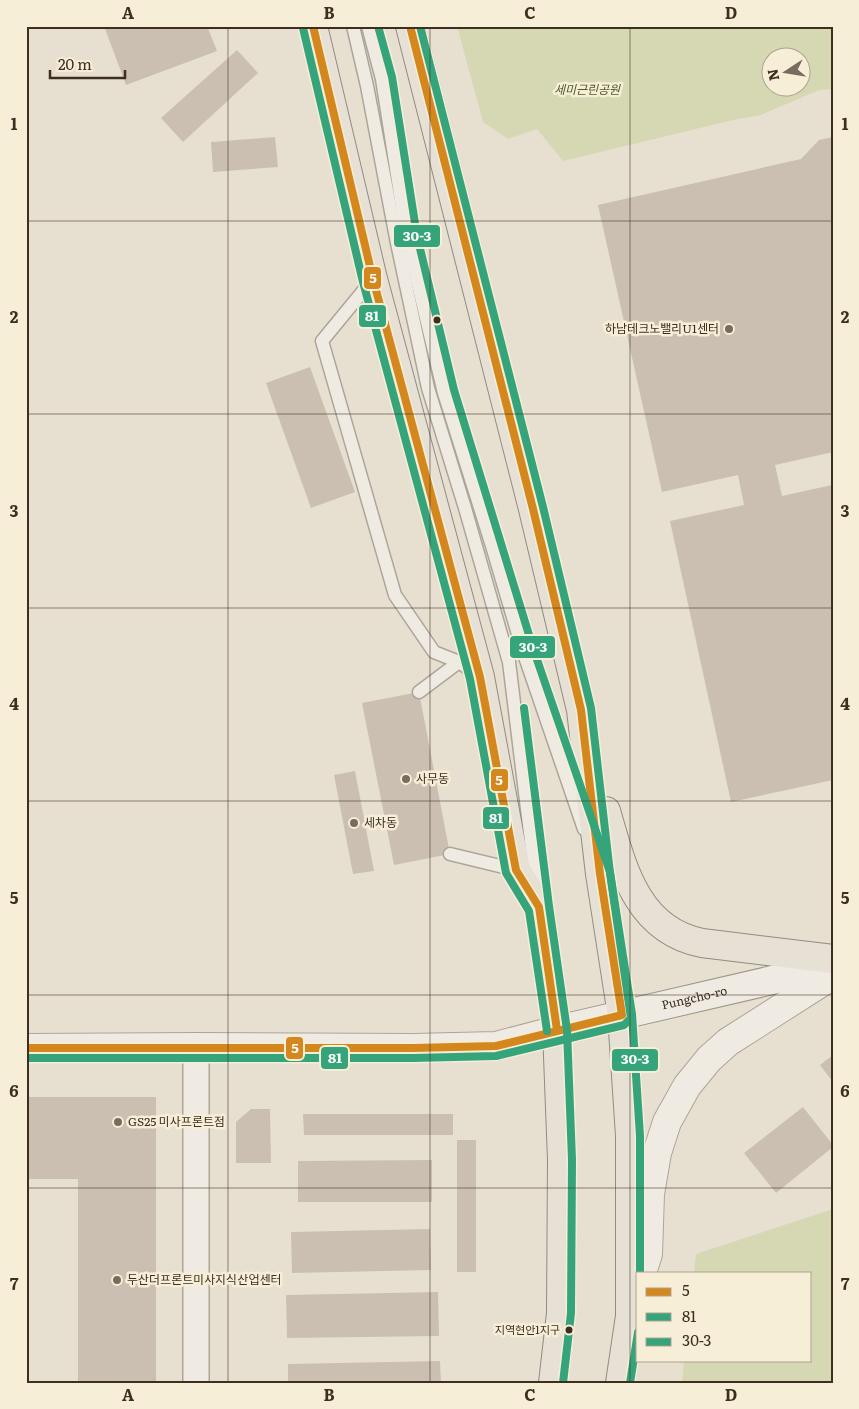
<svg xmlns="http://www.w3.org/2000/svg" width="859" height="1409" viewBox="0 0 859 1409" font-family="Literata,'Noto Sans KR',serif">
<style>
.green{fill:#d6d7b3;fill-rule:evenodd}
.building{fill:#cbbfb2}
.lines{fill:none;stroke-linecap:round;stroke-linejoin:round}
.service-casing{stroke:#ada599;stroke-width:15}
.minor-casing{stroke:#ada599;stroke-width:28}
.tertiary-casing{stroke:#ada599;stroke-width:30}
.secondary-casing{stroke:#9c958a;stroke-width:30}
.primary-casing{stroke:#928b80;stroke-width:30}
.service{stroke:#efebe3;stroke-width:12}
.minor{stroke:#efebe3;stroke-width:25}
.tertiary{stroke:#efebe3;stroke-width:28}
.secondary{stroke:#efebe3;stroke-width:28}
.primary{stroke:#e6e1d4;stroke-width:28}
.bus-1-casing{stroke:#f7eed8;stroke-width:11}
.bus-2-casing{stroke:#f7eed8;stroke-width:11}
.bus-3-casing{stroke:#f7eed8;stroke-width:11}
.bus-1{stroke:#d3871d;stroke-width:8}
.bus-2{stroke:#36a47b;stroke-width:8}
.bus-3{stroke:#36a47b;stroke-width:8}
.grid{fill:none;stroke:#3d2e20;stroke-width:1;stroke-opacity:0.55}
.bus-dot{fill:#3d2e20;stroke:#f7eed8;stroke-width:2}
.poi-dot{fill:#786c5e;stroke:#f7eed8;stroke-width:2}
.labels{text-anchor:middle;stroke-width:5;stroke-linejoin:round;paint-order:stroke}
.bus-label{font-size:11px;fill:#3d2e20;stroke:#f7eed8;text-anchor:end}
.park-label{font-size:12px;font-style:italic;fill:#4d5a26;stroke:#f7eed8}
.poi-label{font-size:12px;fill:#3d2e20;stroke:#f7eed8;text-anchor:start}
.street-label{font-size:12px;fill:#3d2e20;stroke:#f7eed8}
.line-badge{stroke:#f7eed8;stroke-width:2}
.badge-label{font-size:14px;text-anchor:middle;font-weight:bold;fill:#fff}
.neatline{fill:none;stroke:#3d2e20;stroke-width:2}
.grid-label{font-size:16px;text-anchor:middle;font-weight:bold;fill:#3d2e20}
</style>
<rect width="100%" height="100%" fill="#e7e0d1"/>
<g class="green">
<path d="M457,26H833V89L819,90L761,115L733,120L563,161L537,129L508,139L483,122ZM772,58H802V88H772Z"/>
<polygon points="833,1209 833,1383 682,1383 684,1360 810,1360 810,1273 694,1273 696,1254"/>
</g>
<g class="building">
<polygon points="104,26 207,26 217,51 126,85"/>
<polygon points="237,50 258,73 183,142 161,118"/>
<polygon points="275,137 278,167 213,172 211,142"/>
<polygon points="833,137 833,452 775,465 782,496 832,485 833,488 833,780 731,802 670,521 744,505 738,475 662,492 598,205 801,159 819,140"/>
<polygon points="310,367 355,492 311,508 266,383"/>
<polygon points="419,692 450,854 394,865 362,703"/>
<polygon points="355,771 374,871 353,874 334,775"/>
<polygon points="833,1055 833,1082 820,1065"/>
<polygon points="26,1097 156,1097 156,1383 78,1383 78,1179 26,1179"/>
<polygon points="803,1107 833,1145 833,1147 776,1193 744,1153"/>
<polygon points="251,1109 270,1109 271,1163 236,1163 236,1122"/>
<polygon points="303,1114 453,1114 453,1135 304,1135"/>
<rect x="457" y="1140" width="19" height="132"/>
<polygon points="432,1160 432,1202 298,1202 298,1161"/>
<polygon points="430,1229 431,1270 292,1273 291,1232"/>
<polygon points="438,1292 439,1336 287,1338 286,1295"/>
<polygon points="440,1361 441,1383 288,1383 288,1364"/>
</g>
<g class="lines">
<defs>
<g id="service">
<polyline points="353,26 367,86 397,243 428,388 465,508 509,662 537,890"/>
<polyline points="368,26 382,79 407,238 444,393 492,546 523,651 584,829"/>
<polyline points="373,279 322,341 395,595 434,652 459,662 475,673"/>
<polyline points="419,692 459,662"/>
<polyline points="450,854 516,870"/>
</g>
<polyline id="minor" points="196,1047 196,1383"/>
<g id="tertiary">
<polyline points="26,1048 196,1047 413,1048 496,1046 557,1030"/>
<polyline points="642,1273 648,1254 650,1194 657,1153 667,1122 687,1086 709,1059 728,1042 833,975"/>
</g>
<g id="secondary">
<path id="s1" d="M557,1030L833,966"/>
</g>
<g id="primary">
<polyline points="313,26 373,279 480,677 516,870 539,907 557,1030 562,1160 561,1313 553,1383"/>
<polyline points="410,26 533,509 581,710 600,874 622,1015 630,1136 630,1316 620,1383"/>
<path d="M606,811C622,866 636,930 702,943L833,959"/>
</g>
</defs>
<use href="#service" class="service-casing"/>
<use href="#minor" class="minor-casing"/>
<use href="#tertiary" class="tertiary-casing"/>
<use href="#secondary" class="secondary-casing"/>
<use href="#primary" class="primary-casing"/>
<use href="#service" class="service"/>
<use href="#minor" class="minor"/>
<use href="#tertiary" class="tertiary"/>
<use href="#secondary" class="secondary"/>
<use href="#primary" class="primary"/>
<defs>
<g id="bus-1">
<polyline points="313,26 373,279 480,677 516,870 539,907 557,1030"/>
<polyline points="26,1048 413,1048 496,1046 622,1015 600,874 581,710 533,509 410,26"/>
</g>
<g id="bus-2">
<polyline points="303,28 363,282 470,679 506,873 529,911 547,1031"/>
<polyline points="26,1058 413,1058 496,1056 624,1025 631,1018 610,873 591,708 543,507 420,26"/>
</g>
<g id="bus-3">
<polyline points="378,26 392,77 417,236 454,390 533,648 610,872 632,1014 640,1136 640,1273"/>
<polyline points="524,708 549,906 567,1030 572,1160 571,1313 563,1383"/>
<polyline points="630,1383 638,1332"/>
</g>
</defs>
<use href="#bus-1" class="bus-1-casing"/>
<use href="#bus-2" class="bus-2-casing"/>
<use href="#bus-3" class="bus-3-casing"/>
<use href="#bus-1" class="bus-1"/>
<use href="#bus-2" class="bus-2"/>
<use href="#bus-3" class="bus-3"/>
</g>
<path class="grid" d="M228,26V1383M430,26V1383M630,26V1383M26,221H833M26,414H833M26,608H833M26,801H833M26,995H833M26,1188H833"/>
<g class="bus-dot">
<circle cx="437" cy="320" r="4.5"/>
<circle cx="569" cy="1330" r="4.5"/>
</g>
<g class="poi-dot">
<circle cx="729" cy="329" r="5"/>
<circle cx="406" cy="779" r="5"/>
<circle cx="354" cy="823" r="5"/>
<circle cx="118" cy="1122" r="5"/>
<circle cx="117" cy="1280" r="5"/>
</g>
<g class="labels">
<g class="bus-label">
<text x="560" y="1334">지역현안1지구</text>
</g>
<g class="park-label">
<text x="587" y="94">세미근린공원</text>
</g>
<g class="poi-label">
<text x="719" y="333" text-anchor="end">하남테크노밸리U1센터</text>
<text x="416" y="783">사무동</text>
<text x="364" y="827">세차동</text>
<text x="128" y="1126">GS25 미사프론트점</text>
<text x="127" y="1284">두산더프론트미사지식산업센터</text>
</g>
<g class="street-label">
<text dy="4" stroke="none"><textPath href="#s1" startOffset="141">Pungcho-ro</textPath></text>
</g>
</g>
<g class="line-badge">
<rect x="393" y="224" width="48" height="24" rx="5" fill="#36a47b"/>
<rect x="363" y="266" width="19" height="24" rx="5" fill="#d3871d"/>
<rect x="358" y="304" width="29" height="24" rx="5" fill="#36a47b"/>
<rect x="509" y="635" width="47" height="24" rx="5" fill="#36a47b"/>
<rect x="490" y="768" width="19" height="24" rx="5" fill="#d3871d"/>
<rect x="482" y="806" width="28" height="24" rx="5" fill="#36a47b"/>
<rect x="285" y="1036" width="19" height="24" rx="5" fill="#d3871d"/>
<rect x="320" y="1046" width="29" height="24" rx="5" fill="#36a47b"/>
<rect x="611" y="1048" width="48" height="24" rx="5" fill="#36a47b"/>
</g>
<g class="badge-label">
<text x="417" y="241">30-3</text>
<text x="373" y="283">5</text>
<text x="372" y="321">81</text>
<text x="533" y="652">30-3</text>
<text x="499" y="785">5</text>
<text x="496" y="823">81</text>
<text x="295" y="1053">5</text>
<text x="335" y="1063">81</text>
<text x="635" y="1064">30-3</text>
</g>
<rect width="859" height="1409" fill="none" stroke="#f7eed8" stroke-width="55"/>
<rect x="636" y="1272" width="175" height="90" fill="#f7eed8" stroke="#ada18e"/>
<rect x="646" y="1288" width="25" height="8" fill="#d3871d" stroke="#ada18e"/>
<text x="682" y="1296" font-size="15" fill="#3d2e20">5</text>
<rect x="646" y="1313" width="25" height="8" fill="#36a47b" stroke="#ada18e"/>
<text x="682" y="1322" font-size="15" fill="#3d2e20">81</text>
<rect x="646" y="1338" width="25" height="8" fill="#36a47b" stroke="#ada18e"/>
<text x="682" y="1346" font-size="15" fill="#3d2e20">30-3</text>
<g transform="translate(786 72) rotate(258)"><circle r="24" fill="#f7eed8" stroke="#ada18e"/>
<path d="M0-4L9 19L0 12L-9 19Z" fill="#786c5e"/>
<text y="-8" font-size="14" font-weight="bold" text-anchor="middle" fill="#3d2e20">N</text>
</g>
<path d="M50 70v8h75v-8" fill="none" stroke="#3d2e20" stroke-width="2.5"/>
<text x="58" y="70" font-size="15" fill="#3d2e20" stroke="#f7eed8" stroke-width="4" paint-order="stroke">20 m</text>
<rect x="28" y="28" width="804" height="1354" class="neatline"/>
<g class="grid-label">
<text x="128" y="19">A</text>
<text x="329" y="19">B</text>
<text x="530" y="19">C</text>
<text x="731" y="19">D</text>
<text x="14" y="130">1</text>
<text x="845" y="130">1</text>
<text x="14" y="323">2</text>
<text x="845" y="323">2</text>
<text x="14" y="517">3</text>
<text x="845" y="517">3</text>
<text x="14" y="710">4</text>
<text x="845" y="710">4</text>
<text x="14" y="904">5</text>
<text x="845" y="904">5</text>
<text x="14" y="1097">6</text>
<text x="845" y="1097">6</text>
<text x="14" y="1290">7</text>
<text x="845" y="1290">7</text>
<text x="128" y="1401">A</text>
<text x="329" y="1401">B</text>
<text x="530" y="1401">C</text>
<text x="731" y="1401">D</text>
</g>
</svg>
